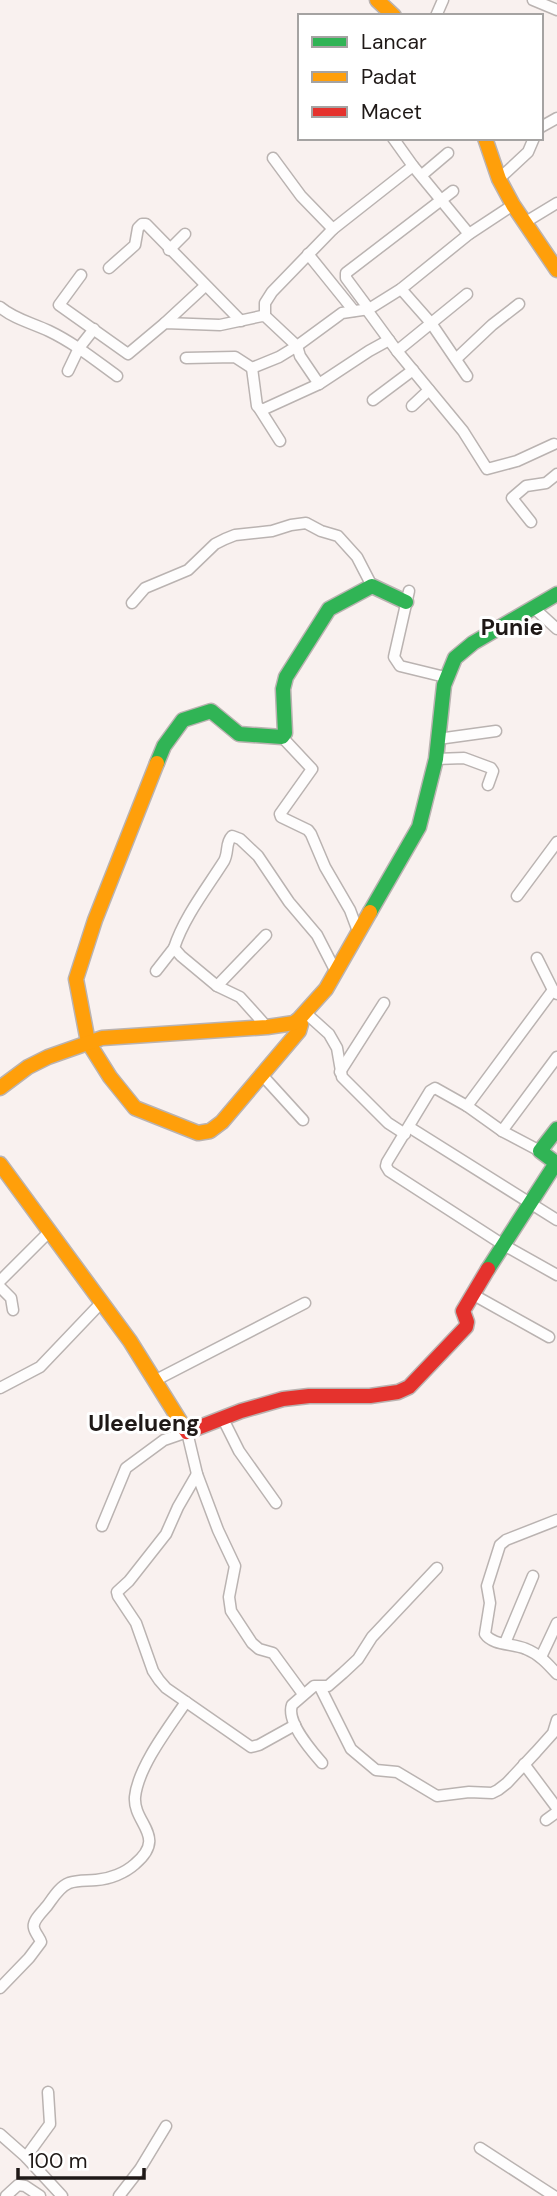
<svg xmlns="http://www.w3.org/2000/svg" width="557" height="2196" viewBox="0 0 557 2196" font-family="'DM Sans',sans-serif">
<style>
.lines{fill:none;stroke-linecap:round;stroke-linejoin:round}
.street-casing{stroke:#bab3b1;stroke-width:13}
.fast-casing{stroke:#bab3b1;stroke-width:17}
.slow-casing{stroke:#bab3b1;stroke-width:17}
.jam-casing{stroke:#bab3b1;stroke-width:17}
.street{stroke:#fefdfd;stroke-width:10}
.fast{stroke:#30b455;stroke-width:14}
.slow{stroke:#ff9f0a;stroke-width:14}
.jam{stroke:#e5322d;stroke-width:14}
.labels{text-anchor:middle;stroke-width:6;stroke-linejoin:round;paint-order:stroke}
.quarter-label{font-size:23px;font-weight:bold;fill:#1f1917;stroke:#fff}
</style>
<rect width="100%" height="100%" fill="#f9f1ef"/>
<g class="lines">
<defs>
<g id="street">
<polyline points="533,0 557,10"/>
<polyline points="436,16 443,0"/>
<polyline points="541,127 557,118"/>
<polyline points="393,138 413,166 469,234"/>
<polyline points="273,158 301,196 333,229 413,166"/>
<polyline points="422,175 448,153"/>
<polyline points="499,179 528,152 534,138"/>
<polyline points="524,223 557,203"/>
<polyline points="169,250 185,234"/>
<polyline points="308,254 354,311"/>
<polyline points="109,268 135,245 138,228 142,224 146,224 241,321"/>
<polyline points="81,275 59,305 128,354 165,323 220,325 262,316 265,316 297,346 342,313 369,309 401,289 469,234 513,205"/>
<polyline points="401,289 431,323 467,376"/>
<path d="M0,307C14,319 32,323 49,331C74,343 95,360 117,376"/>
<polyline points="369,309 346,278 346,273 453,191"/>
<polyline points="367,310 397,351 463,431 487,469 517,461 554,444"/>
<polyline points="265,316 265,303 272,292 333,229"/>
<polyline points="165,323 205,286"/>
<polyline points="397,351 467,294"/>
<polyline points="186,358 235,357 252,368 279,357 297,346 300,356 319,384 369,351 389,340"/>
<polyline points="456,359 492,325 519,304"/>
<polyline points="252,368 257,406 262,410 319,384"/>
<polyline points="68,371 79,348 94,329"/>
<polyline points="373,400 413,370"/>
<polyline points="412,406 429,390"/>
<polyline points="259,408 280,441"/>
<polyline points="531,522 512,498 526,486 546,483 557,474"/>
<polyline points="409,591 394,657 400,666 445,677"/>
<polyline points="132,603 145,588 188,570 215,544 225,539 235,535 272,531 291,525 306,523 321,531 338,536 357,557 372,586"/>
<polyline points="535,609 557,629"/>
<polyline points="282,737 312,769 280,814 281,817 308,830 311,834 325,867 350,910 359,934"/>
<polyline points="438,739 496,731"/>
<polyline points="436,759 464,758 491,768 493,771 488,785"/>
<polyline points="517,896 557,842"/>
<polyline points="537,958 553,990 557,994"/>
<polyline points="156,971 174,948"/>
<polyline points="217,986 266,935"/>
<polyline points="299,1019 309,1016 329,1034 337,1048 342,1077 388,1123 405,1134"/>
<path d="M267,1027L240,997L217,986L181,956L174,948C184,917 207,888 224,861C229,852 225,843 232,836L240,839L258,856L289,902L317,935L336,972"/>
<polyline points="340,1072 384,1003"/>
<polyline points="262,1075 303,1120"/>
<polyline points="467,1106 553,990"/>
<polyline points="409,1127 557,1220"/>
<polyline points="502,1131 557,1057"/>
<polyline points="540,1151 502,1131 467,1106 435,1088 430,1091 387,1162 386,1166 389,1171 502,1244 557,1275"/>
<polyline points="0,1281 49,1232"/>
<polyline points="0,1287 11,1298 13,1310"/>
<polyline points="472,1294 549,1337"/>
<polyline points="156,1380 305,1303"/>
<polyline points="0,1388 40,1367 101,1303"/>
<polyline points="222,1417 239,1451 276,1503"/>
<polyline points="197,1474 178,1507 166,1534 129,1581 117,1592 118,1596 136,1623 153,1671 159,1680 166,1688 251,1747 259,1745 295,1725"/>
<path d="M557,1520L506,1540L500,1545L487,1586L490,1603L485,1634C493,1646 513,1643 526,1649C539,1654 548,1664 557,1674"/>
<polyline points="102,1526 126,1468 164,1440 187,1432 197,1474 218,1530 235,1566 229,1597 231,1611 252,1643 259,1649 273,1653 303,1694"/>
<polyline points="505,1643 533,1576"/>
<polyline points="541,1657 557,1623"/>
<polyline points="320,1687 351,1749 376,1770 397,1772 437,1796 469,1792 492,1793 498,1790 507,1783 536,1752 553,1733 557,1720"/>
<path d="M322,1763C311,1750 286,1722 292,1705L314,1686H328L343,1673L358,1659L372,1637L437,1568"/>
<polyline points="524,1764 557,1808"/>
<polyline points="546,1820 557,1812"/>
<path d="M0,1988L29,1958L41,1942C40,1938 35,1933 34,1928C32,1921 42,1912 47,1906C53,1898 59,1887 69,1883C78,1880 87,1881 96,1880C110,1879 125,1873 135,1864C168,1836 133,1824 135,1797C138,1767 169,1727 186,1702"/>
<polyline points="0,2134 26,2157 62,2196"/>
<polyline points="480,2148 554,2196"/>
<polyline points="26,2157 50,2124 48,2092"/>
<polyline points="6,2196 18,2185 25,2186 40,2196"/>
<polyline points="119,2196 140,2169 166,2126"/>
</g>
<g id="fast">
<polyline points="157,763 164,746 183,720 211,711 239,734 282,737 285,733 283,689 286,677 329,609 372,586 406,602"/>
<polyline points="370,912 419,827 436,759 444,685 455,658 473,643 557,594"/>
<polyline points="488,1269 556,1163 540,1151 557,1129"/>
</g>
<g id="slow">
<polyline points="377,0 394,16"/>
<polyline points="485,138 499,179 513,205 557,270"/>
<polyline points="157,763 95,920 76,979 88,1042 110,1077 135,1108 198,1133 210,1131 222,1122 299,1031 301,1024 294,1023"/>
<polyline points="0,1088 28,1067 48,1057 102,1038 267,1027 294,1023 299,1019 326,989 370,912"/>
<polyline points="0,1164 130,1341 185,1429"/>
</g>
<polyline id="jam" points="185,1429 187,1432 241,1411 283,1399 309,1396 370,1396 398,1392 409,1387 466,1327 467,1322 463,1311 488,1269"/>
</defs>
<use href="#street" class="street-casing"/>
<use href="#fast" class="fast-casing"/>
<use href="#slow" class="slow-casing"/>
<use href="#jam" class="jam-casing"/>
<use href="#street" class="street"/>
<use href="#fast" class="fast"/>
<use href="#slow" class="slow"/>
<use href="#jam" class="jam"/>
</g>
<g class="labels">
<g class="quarter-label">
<text x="512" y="635">Punie</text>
<text x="144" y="1431">Uleelueng</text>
</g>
</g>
<rect x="298" y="14" width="245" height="126" fill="#ffffff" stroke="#a5a3a2" stroke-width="2"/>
<rect x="312" y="37" width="35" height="10" fill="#30b455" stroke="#a5a3a2" stroke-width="2"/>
<text x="361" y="49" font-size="21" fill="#1f1917">Lancar</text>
<rect x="312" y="72" width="35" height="10" fill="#ff9f0a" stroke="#a5a3a2" stroke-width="2"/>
<text x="361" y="84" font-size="21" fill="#1f1917">Padat</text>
<rect x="312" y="107" width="35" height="10" fill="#e5322d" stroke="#a5a3a2" stroke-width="2"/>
<text x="361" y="119" font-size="21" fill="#1f1917">Macet</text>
<path d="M18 2168v10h126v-10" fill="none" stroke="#1f1917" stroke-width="3.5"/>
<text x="28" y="2168" font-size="21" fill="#1f1917" stroke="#ffffff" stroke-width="5" paint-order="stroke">100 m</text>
</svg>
